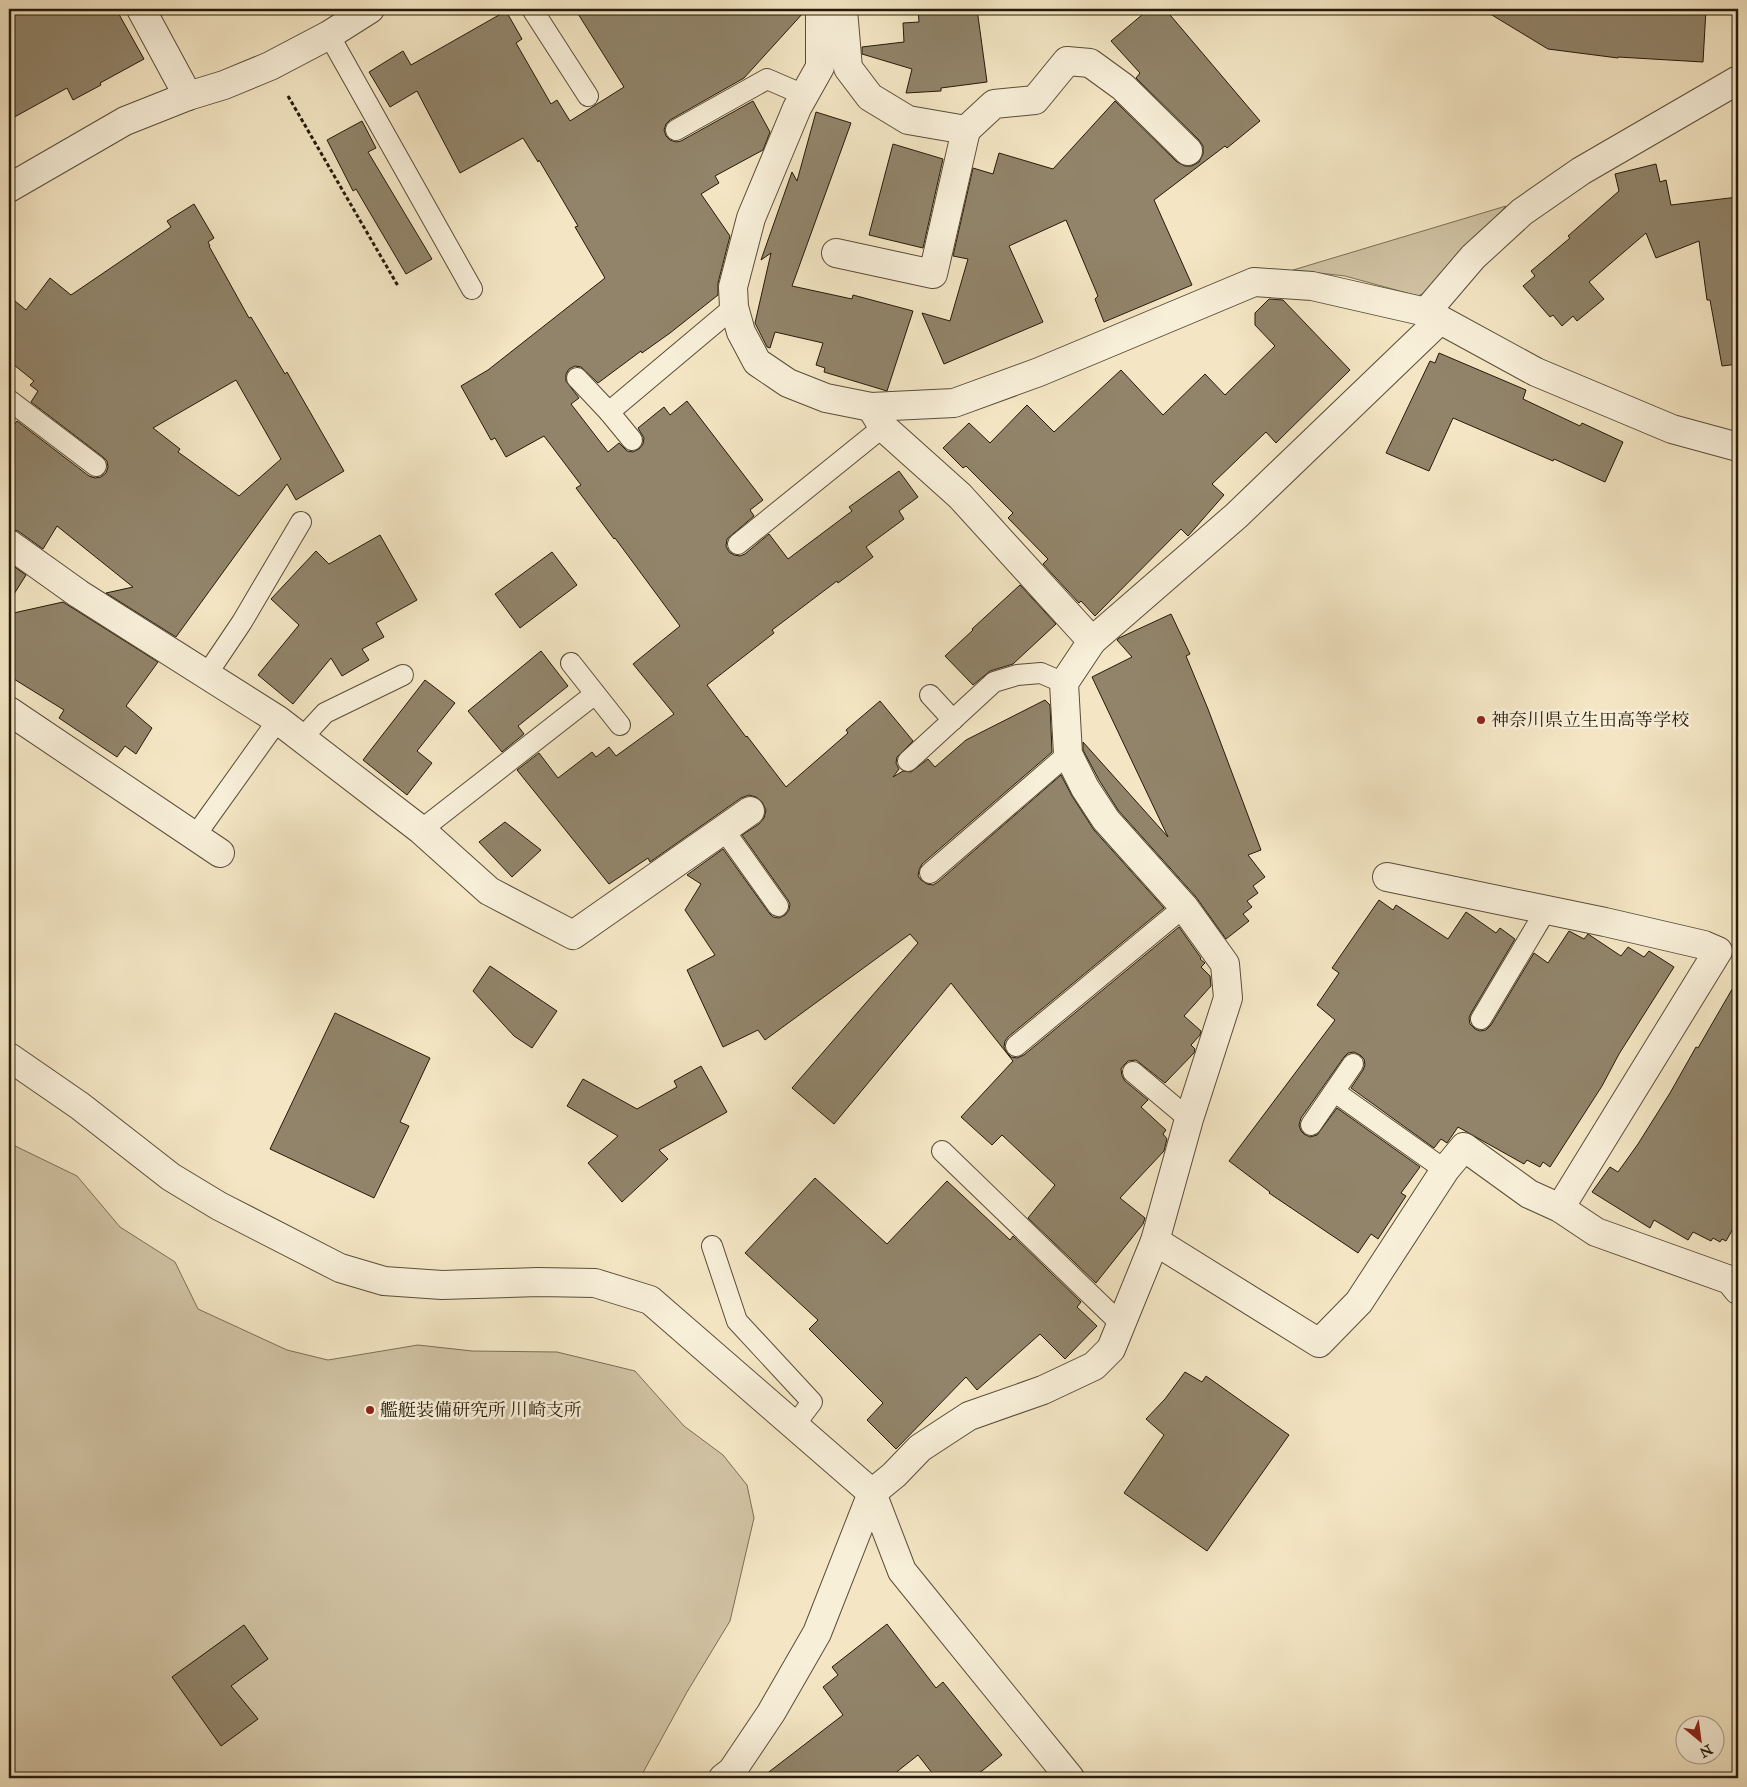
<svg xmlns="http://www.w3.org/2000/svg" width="1747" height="1787" viewBox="0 0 1747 1787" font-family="'IM FELL Great Primer','Noto Serif JP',serif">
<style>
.green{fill:#d1c3a4;stroke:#7c6e56}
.building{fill:#91846a;stroke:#261a09;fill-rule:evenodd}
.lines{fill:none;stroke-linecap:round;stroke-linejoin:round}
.service-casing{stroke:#5a4d38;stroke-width:22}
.minor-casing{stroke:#5a4d38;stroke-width:30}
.tertiary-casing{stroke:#5a4d38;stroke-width:30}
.path{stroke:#261a09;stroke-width:3;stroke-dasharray:4 2.5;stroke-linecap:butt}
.service{stroke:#f8efd9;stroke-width:20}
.minor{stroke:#f8efd9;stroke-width:28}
.tertiary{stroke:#f8efd9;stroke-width:28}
.poi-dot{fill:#8f2418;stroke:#f8efd9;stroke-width:2}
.labels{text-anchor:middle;stroke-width:5;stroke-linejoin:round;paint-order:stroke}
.poi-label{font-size:18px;fill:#261a09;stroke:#f8efd9;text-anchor:start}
</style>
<rect width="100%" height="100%" fill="#f4e6c4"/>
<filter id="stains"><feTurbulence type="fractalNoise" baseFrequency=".004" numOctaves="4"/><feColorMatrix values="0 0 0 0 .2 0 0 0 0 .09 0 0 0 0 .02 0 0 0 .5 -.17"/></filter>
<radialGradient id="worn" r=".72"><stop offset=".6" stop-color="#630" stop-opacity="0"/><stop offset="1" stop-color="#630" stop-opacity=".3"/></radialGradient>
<g class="green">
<polygon points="1506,206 1429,291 1418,296 1345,276 1293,270"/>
<polygon points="9,1143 77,1176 120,1227 175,1262 198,1309 287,1350 328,1360 418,1345 472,1351 557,1352 635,1371 684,1426 723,1455 747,1485 754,1518 730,1621 687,1692 640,1778 9,1778"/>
</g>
<g class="building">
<polygon points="9,9 116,9 144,59 100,83 101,85 73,100 67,88 9,120"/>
<polygon points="575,9 804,9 804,12 744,78 670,120 666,124 664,130 666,136 670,140 676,142 681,141 753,101 770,132 763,150 715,176 719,183 701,194 730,236 718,283 718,295 670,333 642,353 641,351 598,383 581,367 575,366 569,369 566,374 566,381 579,398 571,404 608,452 619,443 627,451 633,452 639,449 643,444 644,438 638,428 664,407 670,415 687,401 763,500 750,510 754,516 727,539 726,546 729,552 734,555 740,556 745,554 769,534 788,559 852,511 849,507 899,471 918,497 899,511 904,519 866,547 873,557 838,583 837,581 772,630 774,633 707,685 746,737 747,736 786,787 848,733 846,730 880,701 913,741 897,757 896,763 899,769 893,777 903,771 911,772 928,759 935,767 966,740 1045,700 1050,705 1052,752 922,864 919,870 918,876 921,880 927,884 933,885 938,882 1061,775 1072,796 1094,830 1164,908 1008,1037 1005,1041 1004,1047 1007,1053 1011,1057 1017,1058 1024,1055 1179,927 1201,958 1200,959 1205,963 1201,967 1210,976 1211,986 1184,1016 1201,1031 1200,1035 1191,1045 1195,1049 1194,1053 1165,1083 1136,1060 1128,1061 1124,1065 1121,1069 1122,1076 1125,1081 1148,1100 1141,1107 1166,1130 1163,1134 1167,1139 1164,1151 1120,1198 1145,1218 1143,1224 1096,1283 1028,1218 1055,1185 1002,1135 992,1145 961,1117 1013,1061 951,983 834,1124 792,1088 918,943 910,934 765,1040 758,1030 723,1047 687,970 715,955 685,910 701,884 687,875 723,849 769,913 773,917 779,918 785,915 789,910 790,904 788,900 742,835 759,824 764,818 766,810 762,802 756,797 749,795 741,798 650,862 648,858 609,884 517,770 539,753 558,778 592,752 596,757 609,747 616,756 674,714 633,664 680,626 615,538 614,539 576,488 581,485 544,436 506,457 495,438 491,440 461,386 488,370 605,278 575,227 578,226 539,160 538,162 523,138 460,173 417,91 390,107 369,72 403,51 411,65 506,11 522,39 516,43 551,104 557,100 570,121 624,87"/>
<polygon points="918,9 977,9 987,82 941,88 941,91 906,93 912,69 862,54 862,47 904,42 903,23 919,22"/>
<polygon points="1149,9 1165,9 1260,121 1227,148 1225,146 1154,200 1192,285 1104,322 1095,299 1098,296 1066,220 1009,246 1043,322 944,364 922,313 950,321 968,259 953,256 973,168 993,174 999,153 1053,169 1115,101 1177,162 1185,166 1192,166 1199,162 1203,154 1203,146 1199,140 1136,78 1140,73 1111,41"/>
<polygon points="1482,9 1706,9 1703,62 1618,57 1618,58 1548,49"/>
<polygon points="816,112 851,123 792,286 852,299 853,295 913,311 887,391 824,372 825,368 816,365 823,343 775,332 770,348 767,347 755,323 771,253 761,260 792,172 797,181"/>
<polygon points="362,121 376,148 368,152 432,259 406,274 356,189 353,191 327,140"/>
<polygon points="893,144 943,159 923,248 869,235"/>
<polygon points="1656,164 1660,182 1666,180 1671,205 1738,197 1738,364 1722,366 1710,300 1707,300 1699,241 1656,258 1646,233 1589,282 1604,299 1577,321 1573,316 1562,326 1553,315 1550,317 1523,286 1535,276 1531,271 1570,238 1568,236 1619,191 1615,174"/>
<path d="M194,204L214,238L208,242L210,246H209L249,318L251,317L285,374L287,372L344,471L296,500L287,484L176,637L106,593L133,587L57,526L43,549L18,531L9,529V431L17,421L89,476L95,478L101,477L106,473L108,467L107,461L103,457L31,402L38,391L30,385L34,381L9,361V296L26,310L50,278L71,295L171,227L167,221ZM236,380L281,459L239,496L178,452L180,449L153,428Z"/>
<polygon points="1269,299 1283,300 1350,370 1276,443 1266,432 1212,484 1224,495 1188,536 1181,529 1095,616 1081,601 1079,603 1043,564 1048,559 1008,518 1013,513 966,466 963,468 943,448 969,423 990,443 1027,405 1054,432 1121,370 1163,415 1205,374 1225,395 1275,346 1255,325 1255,313"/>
<polygon points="1439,353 1526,390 1523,399 1580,426 1582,423 1623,442 1605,482 1554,459 1553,461 1453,418 1429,471 1386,453 1430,361 1435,363"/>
<polygon points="380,535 417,600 376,623 384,637 362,649 369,660 342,676 331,658 293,704 258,675 299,625 271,599 316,551 329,564"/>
<polygon points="552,552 577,585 520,628 495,594"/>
<polygon points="9,563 26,575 9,602"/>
<polygon points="1020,585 1056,624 1013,664 990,671 973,685 945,656 973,630 972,629"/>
<polygon points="63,602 158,662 126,706 152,728 136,754 125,746 117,757 59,718 64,710 9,676 9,614"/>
<polygon points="1171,614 1190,654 1186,656 1208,709 1261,850 1248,855 1265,877 1253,886 1258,893 1247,901 1252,907 1243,914 1249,921 1226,939 1196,897 1118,810 1099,780 1083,750 1083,742 1168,837 1092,677 1132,657 1117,640 1119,638"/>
<polygon points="541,651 568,686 518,726 524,734 502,752 468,711"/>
<polygon points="425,680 455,703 417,751 432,763 407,795 363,760"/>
<polygon points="505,822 541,850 512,877 479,842"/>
<polygon points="1379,900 1393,910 1396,905 1448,939 1466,912 1496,933 1500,928 1515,939 1471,1013 1469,1018 1470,1024 1475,1029 1480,1031 1486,1030 1491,1025 1534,953 1548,963 1569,931 1584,939 1588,934 1621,956 1628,947 1644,957 1649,951 1674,967 1619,1054 1602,1086 1550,1167 1543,1162 1540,1167 1527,1160 1524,1164 1458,1127 1447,1143 1441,1139 1434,1148 1351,1088 1363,1070 1365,1065 1364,1059 1360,1055 1354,1052 1348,1053 1344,1057 1301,1118 1299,1125 1301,1131 1304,1134 1310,1137 1317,1135 1337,1108 1420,1167 1401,1193 1406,1196 1378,1239 1371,1234 1358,1253 1269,1193 1270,1192 1229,1161 1335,1020 1317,1005 1339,973 1332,968"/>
<polygon points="490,966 557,1011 532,1048 514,1036 473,991"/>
<polygon points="1738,979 1738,1220 1726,1241 1722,1239 1720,1242 1713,1238 1711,1241 1693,1232 1688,1240 1654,1220 1650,1228 1592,1192 1610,1167 1618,1172 1638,1144 1670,1093 1696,1047 1698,1048"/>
<polygon points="335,1013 430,1058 400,1122 409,1126 374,1198 270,1149"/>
<polygon points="701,1066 727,1112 659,1150 668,1159 622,1202 588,1163 618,1136 567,1106 583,1079 637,1109 677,1087 674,1081"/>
<polygon points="815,1178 887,1244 947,1181 1010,1240 1013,1236 1081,1302 1077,1307 1097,1326 1065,1359 1040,1334 977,1390 966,1377 896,1449 867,1420 883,1403 809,1329 818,1320 745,1253"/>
<polygon points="1185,1372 1202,1382 1206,1376 1289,1435 1207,1551 1124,1493 1164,1435 1146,1419 1165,1399"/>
<polygon points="887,1624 936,1688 943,1682 1002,1755 973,1778 936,1778 918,1755 889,1778 761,1778 843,1715 823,1687 838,1675 832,1667"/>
<polygon points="244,1625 268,1659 231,1686 258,1719 221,1746 172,1677"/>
</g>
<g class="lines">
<defs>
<g id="service">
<polyline points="532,9 588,96"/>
<polyline points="329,35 472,289"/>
<polyline points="676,130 767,79 804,95"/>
<polyline points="577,378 609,412 734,307"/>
<polyline points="9,400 96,466"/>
<polyline points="609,412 632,440"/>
<polyline points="738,544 883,427"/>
<polyline points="571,663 620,725"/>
<polyline points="207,674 242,622 301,522"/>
<polyline points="930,695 953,720"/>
<polyline points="302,738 325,713 403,675"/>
<polyline points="908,761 994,682 1017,675 1041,673 1064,683"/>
<polyline points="421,830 595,694"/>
<polyline points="724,830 778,906"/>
<polyline points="195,836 278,720"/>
<polyline points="930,873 1068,754"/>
<polyline points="1481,1019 1546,910"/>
<polyline points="1016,1046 1184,907"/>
<polyline points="1133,1072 1189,1119"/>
<polyline points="1335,1092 1445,1170"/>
<polyline points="1311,1125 1353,1064"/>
<polyline points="942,1151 1120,1323"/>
<polyline points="712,1246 737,1321 812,1402 794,1426"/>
</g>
<g id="minor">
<polyline points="141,9 188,96"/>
<polyline points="820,9 820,67 797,108 751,218 733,287 734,307 741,332 757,362 788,383 826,398 871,407 954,403 1039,372 1254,282 1312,286 1426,312 1536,372 1672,429 1738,447"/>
<polyline points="840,9 843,10 848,68 870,97 908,120 966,130 994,104 1035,100 1067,61 1090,63 1123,87 1188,151"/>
<polyline points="836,253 933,274 966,130"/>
<polyline points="1426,312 1473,257 1522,212 1581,171 1738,80"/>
<polyline points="9,544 79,594 278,720 421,830 489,891 573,935 750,811"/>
<polyline points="1092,641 1236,516 1440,320"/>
<polyline points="9,711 220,853"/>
<polyline points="1387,877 1605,922 1704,945 1718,951 1560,1208"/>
<polyline points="9,1057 80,1106 171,1177 219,1206 340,1268 384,1281 442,1285 538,1282 595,1283 650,1300 872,1493 902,1571 1070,1778"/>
<polyline points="1155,1241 1319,1343 1359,1302 1445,1170 1464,1147 1529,1194 1560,1208 1596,1232 1730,1280 1738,1290"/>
<polyline points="723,1778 732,1771 771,1713 817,1633 872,1493 894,1475 920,1448 969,1416 1043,1390 1094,1366 1111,1349 1155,1241 1189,1119 1228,998 1225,964 1184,907 1106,820 1085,788 1068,754 1064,683 1092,641 960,496 883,427 871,407"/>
</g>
<polyline id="tertiary" points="9,188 125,121 188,96 224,85 270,66 329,35 370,9"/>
</defs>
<use href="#service" class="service-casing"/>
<use href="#minor" class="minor-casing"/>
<use href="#tertiary" class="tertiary-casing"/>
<polyline class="path" points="288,96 398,286"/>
<use href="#service" class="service"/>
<use href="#minor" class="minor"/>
<use href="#tertiary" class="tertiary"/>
</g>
<g class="poi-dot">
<circle cx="1481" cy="720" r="5"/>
<circle cx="370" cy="1410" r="5"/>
</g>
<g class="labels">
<g class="poi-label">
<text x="1491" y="726">神奈川県立生田高等学校</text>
<text x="380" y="1416">艦艇装備研究所 川崎支所</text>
</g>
</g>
<rect width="1747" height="1787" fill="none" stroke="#f4e6c4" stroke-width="30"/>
<rect x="10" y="10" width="1727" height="1767" fill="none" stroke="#261a09" stroke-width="2.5"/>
<rect x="15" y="15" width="1717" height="1757" fill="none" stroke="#261a09"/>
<g transform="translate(1700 1740) rotate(151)"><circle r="24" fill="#f8efd9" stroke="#a49a86"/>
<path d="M0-4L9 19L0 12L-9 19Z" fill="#8f2418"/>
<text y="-8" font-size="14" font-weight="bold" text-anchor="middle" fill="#261a09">N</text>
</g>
<rect width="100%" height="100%" filter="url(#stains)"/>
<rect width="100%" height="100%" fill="url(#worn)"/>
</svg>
